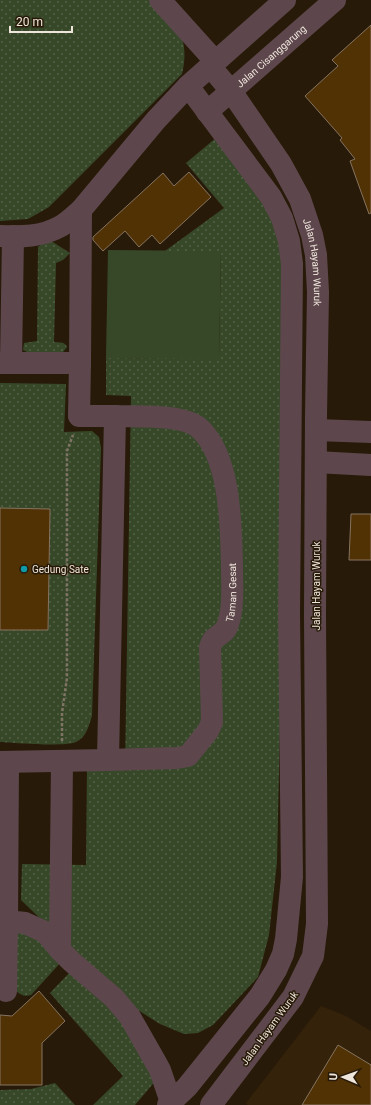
<svg xmlns="http://www.w3.org/2000/svg" width="371" height="1105" viewBox="0 0 371 1105" font-family="Roboto,sans-serif">
<style>
.built{fill:#34220a}
.grass{fill:#374829}
.park{fill:url(#park-dots)}
.building{fill:#513205;stroke:#857360}
.lines{fill:none;stroke-linecap:round;stroke-linejoin:round}
.path{stroke:#807465;stroke-width:2.5;stroke-dasharray:3 2;stroke-linecap:butt}
.minor{stroke:#5d474d;stroke-width:22}
.culture-dot{fill:#0f9aa8;stroke:#281a08;stroke-width:1.5}
.labels{text-anchor:middle;stroke-width:3;stroke-linejoin:round;paint-order:stroke}
.street-label{font-size:10px;fill:#efe6db;stroke:#281a08}
.poi-label{font-size:10px;fill:#efe6db;stroke:#281a08;text-anchor:start}
</style>
<defs>
<pattern id="park-dots" width="8" height="8" patternUnits="userSpaceOnUse"><rect width="8" height="8" fill="#374829"/><path d="M2 2h.1M6 6h.1" fill="none" stroke="#546247" stroke-width="1.8" stroke-linecap="round"/></pattern>
</defs>
<rect width="100%" height="100%" fill="#281a08"/>
<polygon class="built" points="321,1006 346,1016 371,1031 371,1105 248,1105 246,1103"/>
<polygon class="grass" points="108,250 221,251 219,360 106,358"/>
<g class="park">
<path d="M0,0H150C156,7 178,29 181,36C186,48 185,62 182,74L49,207L28,219L0,221Z"/>
<polygon points="217,137 283,218 287,398 277,862 269,935 258,977 213,1025 198,1033 184,1034 160,1024 130,1005 21,900 22,864 86,865 87,769 125,769 131,396 106,395 106,358 219,359 221,251 165,251 224,208 186,163"/>
<path d="M48,239L70,253L63,260L56,263L54,342C60,343 64,341 67,347L63,352H27L23,350L24,343L37,341L38,247Z"/>
<path d="M0,383L66,384L64,432L92,431L99,437L101,448L92,716C89,725 86,738 76,742C64,747 15,743 0,742V630H48L50,510L0,509Z"/>
<path d="M23,927L62,961L31,995C24,997 21,995 16,991L17,934L18,930Z"/>
<polygon points="72,970 125,1019 157,1079 135,1105 93,1105 123,1076 50,993"/>
<polygon points="55,1083 75,1105 0,1105 0,1090 31,1089"/>
</g>
<g class="building">
<polygon points="371,25 371,213 369,214 350,161 355,159 340,140 342,138 305,96 338,66 332,60"/>
<polygon points="189,172 211,197 160,244 152,235 139,247 125,231 103,251 93,240 93,237 163,173 174,186"/>
<polygon points="0,508 50,509 48,630 0,630"/>
<polygon points="351,514 371,514 371,560 349,560"/>
<polygon points="39,991 65,1021 42,1043 42,1085 0,1085 0,1015 12,1016"/>
<polygon points="338,1045 371,1065 371,1105 302,1105"/>
</g>
<g class="lines">
<polyline class="path" points="62,741 62,713 67,678 67,451 73,435"/>
<g class="minor">
<polyline points="160,0 215,61"/>
<path id="s1" d="M210,66L231,91L281,164L300,199L312,235L316,255L318,292L316,416L315,615L317,924L313,956L293,997L211,1105"/>
<path id="s2" d="M207,112L335,0"/>
<path d="M0,236C21,237 42,237 61,226C68,222 74,216 81,210"/>
<polyline points="0,363 80,363"/>
<polyline points="11,363 13,236"/>
<polyline points="316,430 371,432"/>
<polyline points="316,462 371,465"/>
<path id="s3" d="M108,760L177,758L188,756L208,731L212,722L210,647C211,645 212,641 214,639C220,634 226,632 228,624C234,606 232,585 232,566C231,526 231,455 198,427C182,414 136,417 115,416"/>
<polyline points="0,762 108,760 115,416 79,416 80,363 81,210 156,120 188,86 285,0"/>
<polyline points="8,762 7,921 25,923 45,932 60,950 72,962 114,998 130,1017 155,1061 160,1070 172,1105"/>
<polyline points="0,921 7,921 6,991"/>
<polyline points="60,950 62,761"/>
<polyline points="168,1105 187,1087 260,996 276,970 283,954 286,939 292,877 289,614 292,264 289,241 282,218 271,197 188,86"/>
</g>
</g>
<circle class="culture-dot" cx="24" cy="569" r="4"/>
<g class="labels">
<g class="street-label">
<text dy="4" stroke="none"><textPath href="#s2" startOffset="85">Jalan Cisanggarung</textPath></text>
<text dy="4" stroke="none"><textPath href="#s1" startOffset="226">Jalan Hayam Wuruk</textPath></text>
<text transform="translate(316 586) rotate(-90)" y="4">Jalan Hayam Wuruk</text>
<text dy="4" stroke="none"><textPath href="#s3" startOffset="259">Taman Gesat</textPath></text>
<text transform="translate(269 1028) rotate(-54)" y="4">Jalan Hayam Wuruk</text>
</g>
<g class="poi-label">
<text x="32" y="573">Gedung Sate</text>
</g>
</g>
<g transform="translate(343 1077) rotate(272)" stroke="#281a08" stroke-width="3" paint-order="stroke">
<path d="M0-3L7 15L0 10L-7 15Z" fill="#efe6db"/>
<text y="-6" font-size="11" font-weight="bold" text-anchor="middle" fill="#efe6db">U</text>
</g>
<path d="M10 26v6h62v-6" fill="none" stroke="#efe6db" stroke-width="2"/>
<text x="16" y="26" font-size="12" fill="#efe6db" stroke="#281a08" stroke-width="3" paint-order="stroke">20 m</text>
</svg>
